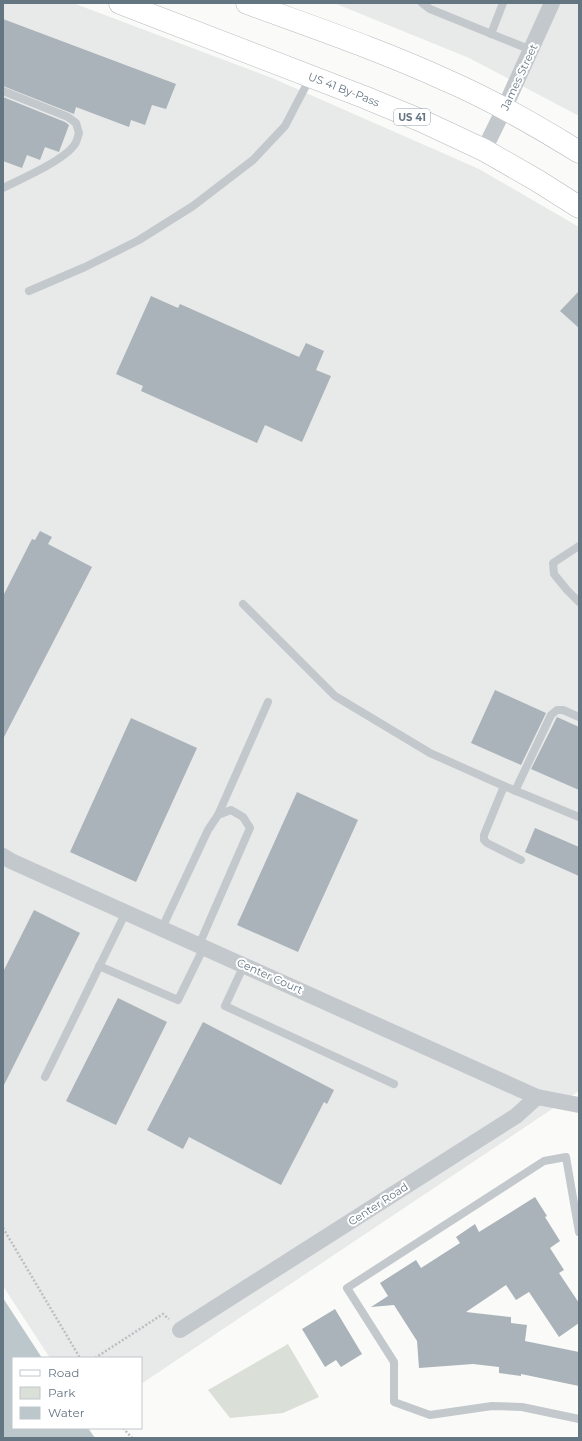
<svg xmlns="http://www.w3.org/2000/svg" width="582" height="1441" viewBox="0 0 582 1441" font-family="Montserrat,sans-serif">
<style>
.built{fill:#e8e9e9}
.green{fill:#dadfd7}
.water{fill:#bbc7cb}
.building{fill:#aab3b9}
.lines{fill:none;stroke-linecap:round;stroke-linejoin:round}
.primary-casing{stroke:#b5babe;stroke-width:23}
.path{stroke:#bbbfc2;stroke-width:2.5;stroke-dasharray:2 2;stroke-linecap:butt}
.service{stroke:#c3c8cc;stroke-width:8}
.minor{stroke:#c3c8cc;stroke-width:16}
.primary{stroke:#fff;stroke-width:22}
.labels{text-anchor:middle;stroke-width:4;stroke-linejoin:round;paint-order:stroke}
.shield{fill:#fff;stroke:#939fa8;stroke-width:1}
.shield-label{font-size:10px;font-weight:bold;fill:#657683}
.street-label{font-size:11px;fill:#657683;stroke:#fff}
</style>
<rect width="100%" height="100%" fill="#fafaf8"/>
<g class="built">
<polygon points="3,3 73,3 272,78 479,169 579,227 579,1091 141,1384 141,1358 50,1358 3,1286"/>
<polygon points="334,3 579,3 579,116 469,58"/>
</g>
<polygon class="green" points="288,1344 319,1397 283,1413 230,1418 208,1390"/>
<polygon class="water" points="3,1298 42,1358 13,1358 13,1428 88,1428 95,1438 3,1438"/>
<g class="building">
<polygon points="3,19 176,84 166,109 152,105 145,125 131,120 129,127 76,107 74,114 3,86"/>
<polygon points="3,97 65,122 69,125 59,152 45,147 40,160 27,155 22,168 3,161"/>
<polygon points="579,291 579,328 560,311"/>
<polygon points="151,296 178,308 180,304 299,357 306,343 324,351 316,370 331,376 302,442 265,425 257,443 141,391 143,386 116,374"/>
<polygon points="40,531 52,537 48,544 92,567 3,739 3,596 32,539 35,540"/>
<polygon points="495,690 546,713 521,765 471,743"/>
<polygon points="557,717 579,727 579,790 531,769"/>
<polygon points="131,718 197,748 136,882 70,852"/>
<polygon points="297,792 358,820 298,952 237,925"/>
<polygon points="535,828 579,847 579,876 525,852"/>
<polygon points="34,910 80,933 3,1087 3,972"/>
<polygon points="118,998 167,1022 116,1125 66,1101"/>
<polygon points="203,1022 334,1090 327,1104 324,1102 281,1185 189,1137 183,1149 147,1130"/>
<polygon points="535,1197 547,1216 545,1217 560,1241 550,1248 564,1270 559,1273 579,1303 579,1323 559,1337 529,1292 516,1300 506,1285 466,1312 511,1317 511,1323 527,1325 525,1341 579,1352 579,1386 521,1374 521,1376 499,1373 499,1367 473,1364 419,1368 417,1341 394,1305 371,1307 388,1296 380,1283 416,1260 421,1268 460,1243 456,1237 475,1224 479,1232"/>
<polygon points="335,1309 362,1354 341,1367 336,1360 325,1367 302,1329"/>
</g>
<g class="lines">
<defs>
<g id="primary">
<path id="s1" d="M120,3L364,97L422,121L484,150L538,181L579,207"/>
<path d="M247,3C315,28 383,51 448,81C494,101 537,126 579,152"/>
</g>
</defs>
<use href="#primary" class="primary-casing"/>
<g class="path">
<polyline points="3,1228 80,1358"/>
<polyline points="95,1358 163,1314 169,1319"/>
<polyline points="123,1428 132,1438"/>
</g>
<g class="service">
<polyline points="422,3 430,9 531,50"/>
<polyline points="491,34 503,3"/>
<path d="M3,91L68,117L76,123L79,133C78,136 77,141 75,144C65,160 21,179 3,188"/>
<polyline points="29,291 85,267 139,240 193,206 253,160 285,126 310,78"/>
<polyline points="579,546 553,563 554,574 567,590 579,602"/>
<polyline points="243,604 335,696 430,753 504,786 484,835 484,840 487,843 521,860"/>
<polyline points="504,786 579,817"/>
<polyline points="515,791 551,715 557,710 563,710 579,717"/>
<polyline points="218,815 268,702"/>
<polyline points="162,928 208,830 218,815 231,810 243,817 250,828 199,945"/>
<polyline points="244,965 225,1006 394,1084"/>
<polyline points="99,966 178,1000 204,947"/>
<polyline points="45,1077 126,912"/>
<polyline points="579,1232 566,1157 544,1161 347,1288 394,1362 394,1402 430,1415 492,1406 522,1407 579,1419"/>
</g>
<g class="minor">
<polyline points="484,150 504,109 552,3"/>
<polyline points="3,856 11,861 537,1097 579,1105"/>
<polyline points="180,1330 516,1116 537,1097"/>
</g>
<use href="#primary" class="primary"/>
</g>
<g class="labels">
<rect class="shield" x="394" y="109" width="36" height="16" rx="3"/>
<g class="shield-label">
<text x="412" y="121">US 41</text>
</g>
<g class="street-label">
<text transform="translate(519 77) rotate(-65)" y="4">James Street</text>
<text dy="4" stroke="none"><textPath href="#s1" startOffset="240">US 41 By-Pass</textPath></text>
<text transform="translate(270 976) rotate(24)" y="4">Center Court</text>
<text transform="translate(378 1204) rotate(-33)" y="4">Center Road</text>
</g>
</g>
<rect width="582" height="1441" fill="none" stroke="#657683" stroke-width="8"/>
<rect x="12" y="1357" width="130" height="72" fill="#ffffff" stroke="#c1c8cd"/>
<rect x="20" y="1370" width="20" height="6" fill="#ffffff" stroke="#c1c8cd"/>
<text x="48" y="1377" font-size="12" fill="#657683">Road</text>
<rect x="20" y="1387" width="20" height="12" fill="#dadfd7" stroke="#c1c8cd"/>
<text x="48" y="1397" font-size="12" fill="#657683">Park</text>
<rect x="20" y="1407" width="20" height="12" fill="#bbc7cb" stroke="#c1c8cd"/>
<text x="48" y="1417" font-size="12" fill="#657683">Water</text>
</svg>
